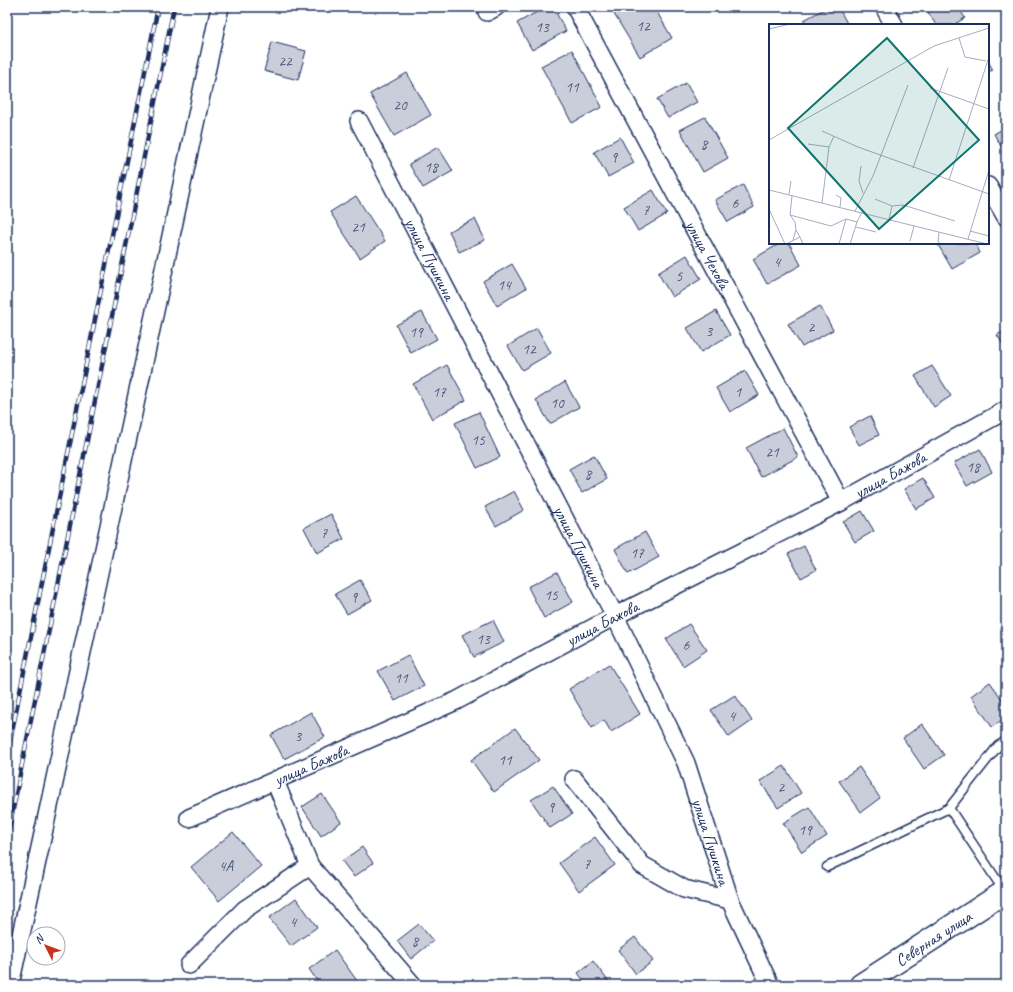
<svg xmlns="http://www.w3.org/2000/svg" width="1013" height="992" viewBox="0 0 1013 992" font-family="Caveat,sans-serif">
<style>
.building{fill:#caceda;stroke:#1b2f5e}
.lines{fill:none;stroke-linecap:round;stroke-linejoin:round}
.lane-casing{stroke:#1b2f5e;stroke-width:11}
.street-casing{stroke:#1b2f5e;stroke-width:20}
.primary-casing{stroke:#1b2f5e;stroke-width:25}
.lane{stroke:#fff;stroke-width:8}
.street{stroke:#fff;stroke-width:17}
.primary{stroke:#fff;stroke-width:22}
.rail-casing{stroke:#1b2f5e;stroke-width:4.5}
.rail{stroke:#fff;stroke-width:3;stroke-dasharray:9;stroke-linecap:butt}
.labels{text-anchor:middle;stroke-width:3;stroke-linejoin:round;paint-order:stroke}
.number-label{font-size:15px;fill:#47577d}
.street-label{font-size:17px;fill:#1b2f5e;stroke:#fff}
.inset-road{fill:none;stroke:#a4acbf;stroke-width:1}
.view{fill:#0f766e;fill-opacity:0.15;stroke:#0f766e;stroke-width:2}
.inset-edge{fill:none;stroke:#1b2f5e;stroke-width:2}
</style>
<rect width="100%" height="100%" fill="#fff"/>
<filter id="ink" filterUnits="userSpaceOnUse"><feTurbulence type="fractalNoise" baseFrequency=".025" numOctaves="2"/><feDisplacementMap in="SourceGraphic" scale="8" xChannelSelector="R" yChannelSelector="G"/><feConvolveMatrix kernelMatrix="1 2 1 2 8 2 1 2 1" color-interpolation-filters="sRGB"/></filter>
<g filter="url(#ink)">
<g class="building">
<polygon points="546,7 553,7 566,31 532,50 517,23"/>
<polygon points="625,7 654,7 672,38 640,57 614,14"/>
<polygon points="828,7 838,7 848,25 806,25 804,20"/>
<polygon points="936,7 958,7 965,18 953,25 936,25 928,12"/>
<polygon points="272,42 306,51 298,80 264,71"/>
<polygon points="572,50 602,107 572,123 541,66"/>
<polygon points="988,61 993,70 988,72"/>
<polygon points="407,73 431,115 394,136 370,94"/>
<polygon points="686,83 697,102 668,118 657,99"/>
<polygon points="705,117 728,158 703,172 680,130"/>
<polygon points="1006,127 1006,155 994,134"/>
<polygon points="620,137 634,163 608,177 594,152"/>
<polygon points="438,147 453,171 423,188 409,164"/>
<polygon points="743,185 754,207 728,222 715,200"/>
<polygon points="653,190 667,214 638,231 624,207"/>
<polygon points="356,196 385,241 360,258 330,212"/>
<polygon points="475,219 485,240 459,252 449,231"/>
<polygon points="781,243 789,243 801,265 767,284 753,259"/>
<polygon points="937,243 975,243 980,253 952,269"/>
<polygon points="687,255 701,279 672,297 658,273"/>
<polygon points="512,264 526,288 497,306 483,281"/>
<polygon points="820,306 833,330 802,347 788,324"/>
<polygon points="716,311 730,335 701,352 687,328"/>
<polygon points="422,312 437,339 411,353 396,325"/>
<polygon points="537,328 551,353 522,370 508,346"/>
<polygon points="1006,330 1006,349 997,335"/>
<polygon points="447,365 466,400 432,419 413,384"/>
<polygon points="932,366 951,396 934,407 915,376"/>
<polygon points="745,371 759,395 730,412 716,388"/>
<polygon points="565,382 579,407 550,424 536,400"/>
<polygon points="479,412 500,457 477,468 455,423"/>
<polygon points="870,416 879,435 859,445 849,427"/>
<polygon points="783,428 798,457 761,477 746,448"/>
<polygon points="980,449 992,472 967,486 954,463"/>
<polygon points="594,455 607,479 582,493 569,469"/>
<polygon points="923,478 935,498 916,509 904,489"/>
<polygon points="514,491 524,510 496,526 485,507"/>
<polygon points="862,511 874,531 855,542 843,522"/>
<polygon points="331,514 344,539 317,553 304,528"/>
<polygon points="645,532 659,557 628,574 615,549"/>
<polygon points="804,546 816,570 801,578 788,554"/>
<polygon points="557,572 573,602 544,618 528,587"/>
<polygon points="360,580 372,600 347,614 335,594"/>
<polygon points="493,620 504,642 474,657 462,635"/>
<polygon points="689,624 707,650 683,666 666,639"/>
<polygon points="408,655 424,686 395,701 378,671"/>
<polygon points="609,664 640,714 611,732 604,720 592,728 569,689"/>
<polygon points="990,682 1006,705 1006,717 992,727 971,696"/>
<polygon points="735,695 752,721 729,737 711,710"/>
<polygon points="311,712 325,737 284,759 271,735"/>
<polygon points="922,724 944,755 924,769 903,738"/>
<polygon points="515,728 539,760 494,792 471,760"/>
<polygon points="784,766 801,793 778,808 760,781"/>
<polygon points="859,767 880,798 861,812 839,781"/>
<polygon points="553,786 572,814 550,828 531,800"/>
<polygon points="322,794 341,822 321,836 302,807"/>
<polygon points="809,807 827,836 802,852 783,823"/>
<polygon points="233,832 261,866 219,901 191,867"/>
<polygon points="595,837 615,865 579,891 559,863"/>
<polygon points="362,847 373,863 354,877 342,861"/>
<polygon points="296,898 317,927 291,946 269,918"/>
<polygon points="419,924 433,941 411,959 397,941"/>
<polygon points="635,937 653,961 636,974 618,950"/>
<polygon points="335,950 360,985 320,985 309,969"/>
<polygon points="593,961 611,985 578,985 584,981 578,973"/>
</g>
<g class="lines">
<defs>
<g id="lane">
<polyline points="949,808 998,746 1006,741"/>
<polyline points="827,867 949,808 1004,891"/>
</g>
<g id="street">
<path id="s1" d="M575,7L841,502"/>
<polyline points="884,7 894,25"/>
<polyline points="487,12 496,7"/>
<path id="s2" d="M359,121L615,616L686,763L730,900L770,985"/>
<polyline points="988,186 1006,217"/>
<polyline points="574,779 642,865 684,889 730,900"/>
<polyline points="275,781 310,866"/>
<path id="s3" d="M189,818L456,701L615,616L841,502L1006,410"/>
<polyline points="189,965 245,909 310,866 413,985"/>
<polyline points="10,985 48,811 220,7"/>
</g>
<g id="primary">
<path id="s4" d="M861,985L1006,891"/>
</g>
</defs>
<use href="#lane" class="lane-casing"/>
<use href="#street" class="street-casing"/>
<use href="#primary" class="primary-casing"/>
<use href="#lane" class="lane"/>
<use href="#street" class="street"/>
<use href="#primary" class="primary"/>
<defs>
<g id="rail">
<polyline points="7,756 158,7"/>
<polyline points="7,839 174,7"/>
</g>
</defs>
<use href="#rail" class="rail-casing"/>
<use href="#rail" class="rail"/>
</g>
</g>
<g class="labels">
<g class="number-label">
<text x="643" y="31">12</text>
<text x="542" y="32">13</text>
<text x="285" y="66">22</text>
<text x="572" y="92">11</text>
<text x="400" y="110">20</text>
<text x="704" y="149">8</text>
<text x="614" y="162">9</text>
<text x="431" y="172">18</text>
<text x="735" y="208">6</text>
<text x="646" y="215">7</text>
<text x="358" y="232">21</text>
<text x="777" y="267">4</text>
<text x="679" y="281">5</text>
<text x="504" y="290">14</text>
<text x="811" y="332">2</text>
<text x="709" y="336">3</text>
<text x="416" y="337">19</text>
<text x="529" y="354">12</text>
<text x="439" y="397">17</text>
<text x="738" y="397">1</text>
<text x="557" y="408">10</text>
<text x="478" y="445">15</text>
<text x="772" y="457">21</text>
<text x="973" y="472">18</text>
<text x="588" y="479">8</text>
<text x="324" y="538">7</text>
<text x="637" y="558">17</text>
<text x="551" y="600">15</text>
<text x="354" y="602">9</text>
<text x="483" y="644">13</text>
<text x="686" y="650">6</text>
<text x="401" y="683">11</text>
<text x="732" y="721">4</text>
<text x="298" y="741">3</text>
<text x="505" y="765">11</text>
<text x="781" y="792">2</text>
<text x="551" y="812">9</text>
<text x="805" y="835">19</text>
<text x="587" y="869">7</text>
<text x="226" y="871">4А</text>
<text x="293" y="927">4</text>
<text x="415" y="946">8</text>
</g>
<g class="street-label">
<text dy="6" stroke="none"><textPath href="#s1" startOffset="281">улица Чехова</textPath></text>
<text dy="6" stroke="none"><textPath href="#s2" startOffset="155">улица Пушкина</textPath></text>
<text dy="6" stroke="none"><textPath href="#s3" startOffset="781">улица Бажова</textPath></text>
<text dy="6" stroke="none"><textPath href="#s2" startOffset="479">улица Пушкина</textPath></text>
<text dy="6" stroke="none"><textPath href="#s3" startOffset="457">улица Бажова</textPath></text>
<text dy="6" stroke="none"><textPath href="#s3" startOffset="133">улица Бажова</textPath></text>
<text dy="6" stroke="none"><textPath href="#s2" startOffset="803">улица Пушкина</textPath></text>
<text dy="6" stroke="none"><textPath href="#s4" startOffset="86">Северная улица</textPath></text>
</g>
</g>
<g transform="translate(769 24)">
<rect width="220" height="220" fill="#fff"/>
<path class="inset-road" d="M0,5L21,0M190,14L196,33L217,37M161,64L220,85M53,107L89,123L220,170M0,116L165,22L220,4M39,120L60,123L53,179M60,123L65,112M92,142L90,157L94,169M144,144L179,44M180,156L220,33M0,166L218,220M20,170L22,157M67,171L72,174L71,183M23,172L21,191L62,202L77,195L88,198L93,188M106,175L123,182L120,195M123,182L134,181L186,197M0,185L16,220M86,187L104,152L139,61M21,191L26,198L27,206M87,203L107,208M201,207L220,212M170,208L169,218L172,220M199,215L220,146M24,216L27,206L31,213M141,217L145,202M17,220L31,213L34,220M70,220L77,195M81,220L88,198"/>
<path class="view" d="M118,14L210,116L110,205L19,104Z"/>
<rect width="220" height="220" class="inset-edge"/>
</g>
<rect width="1013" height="992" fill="none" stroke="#fff" stroke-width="24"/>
<rect x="12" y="12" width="989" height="968" fill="none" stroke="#1b2f5e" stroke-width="1.5" filter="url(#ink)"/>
<g transform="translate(46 946) rotate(312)"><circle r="19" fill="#ffffff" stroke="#a4acbf"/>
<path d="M0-3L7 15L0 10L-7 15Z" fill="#c8321e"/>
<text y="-6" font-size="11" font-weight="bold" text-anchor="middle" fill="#1b2f5e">N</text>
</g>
</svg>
